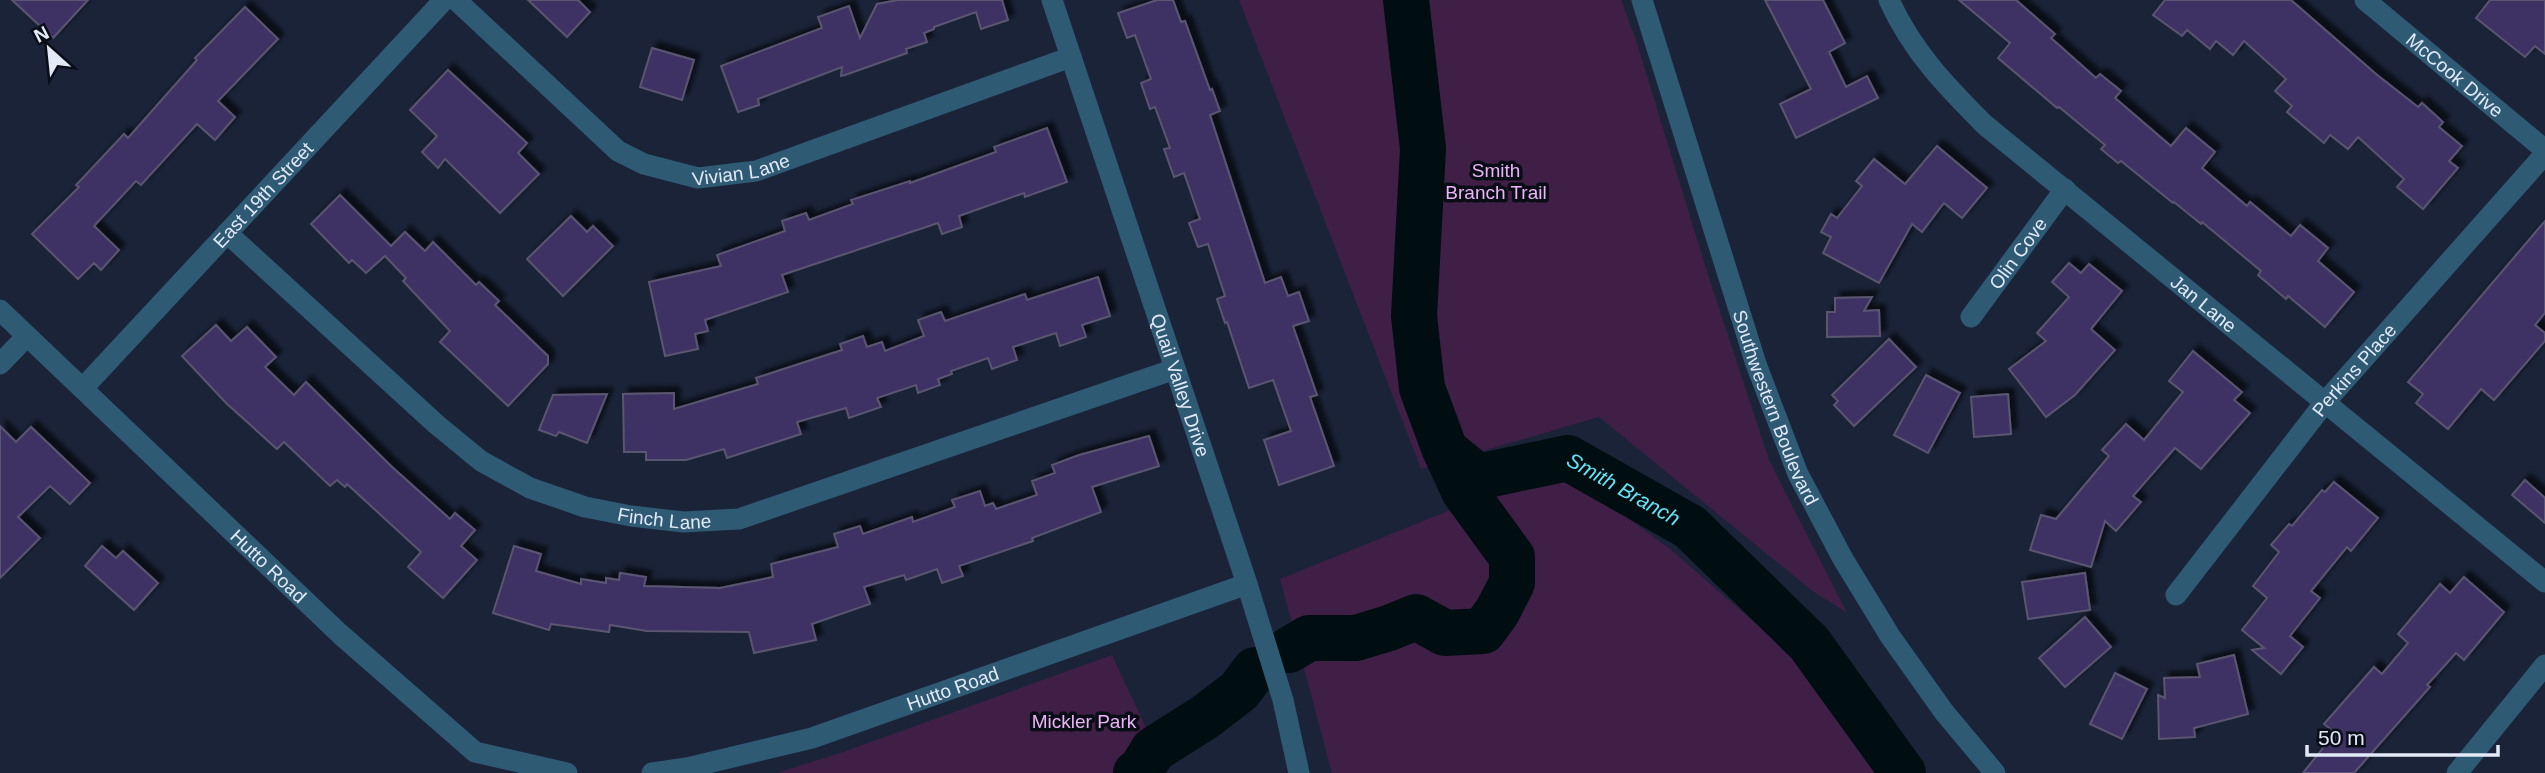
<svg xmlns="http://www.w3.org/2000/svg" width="2545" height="773" viewBox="0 0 2545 773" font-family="Helvetica,sans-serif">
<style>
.green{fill:#3f1f45}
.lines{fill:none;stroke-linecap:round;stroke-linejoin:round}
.river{stroke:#000d11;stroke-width:46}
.building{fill:#3e3363;stroke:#5a556f;stroke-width:2;filter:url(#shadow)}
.minor{stroke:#2f5a74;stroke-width:21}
.tertiary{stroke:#2f5a74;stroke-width:21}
.labels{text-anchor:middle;stroke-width:7;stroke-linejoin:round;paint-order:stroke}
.street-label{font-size:19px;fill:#e2e9f7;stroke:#090d16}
.park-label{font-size:19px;fill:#edb3f7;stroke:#090d16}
.water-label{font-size:21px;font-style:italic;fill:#66e3f4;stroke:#090d16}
</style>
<defs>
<filter id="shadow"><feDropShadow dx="6" dy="-6" stdDeviation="2" flood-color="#0009"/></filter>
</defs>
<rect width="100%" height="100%" fill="#1a2338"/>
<g class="green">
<polygon points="1239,0 1621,0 1636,40 1705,265 1769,460 1847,613 1811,590 1599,417 1421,469"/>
<polygon points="1549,470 1591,491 1670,549 1853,708 1924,773 1332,773 1280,579"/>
<polygon points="1112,655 1167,773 777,773 843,752"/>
</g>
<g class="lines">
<g class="river">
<path id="s1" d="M1406,0L1423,149L1414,316L1422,388L1445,450L1478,477L1568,458L1690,527L1809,643L1903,773"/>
<polyline points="1289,650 1309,638 1356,638 1389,628 1416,617 1445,633 1483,631 1497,612 1512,583 1512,557 1464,491 1447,454"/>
<polyline points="1136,773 1141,770 1153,750 1205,717 1239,691 1255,670"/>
</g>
</g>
<g class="building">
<polygon points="12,0 88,0 53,38"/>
<polygon points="528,0 578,0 590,12 567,37"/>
<polygon points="898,0 1002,0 1008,20 981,29 976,12 934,27 934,29 924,33 927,42 906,49 907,53 845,75 841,76 842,67 758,99 759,105 738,112 721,66 822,28 818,17 849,6 860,38 877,4"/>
<polygon points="1157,0 1173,0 1181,22 1185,21 1210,90 1212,89 1220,111 1210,115 1265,283 1281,277 1288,296 1299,292 1309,321 1293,326 1317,395 1310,397 1334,466 1279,485 1264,440 1291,431 1273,380 1249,388 1227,322 1225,323 1217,299 1225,296 1208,244 1198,247 1189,223 1200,219 1184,173 1174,177 1164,149 1170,148 1155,107 1150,109 1141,83 1151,79 1135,35 1127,38 1118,13"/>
<polygon points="1765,0 1823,0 1845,43 1829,52 1846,87 1867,76 1878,98 1796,138 1780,104 1811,89"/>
<polygon points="1959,0 2016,0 2055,34 2051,38 2096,78 2100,74 2121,91 2115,98 2171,146 2186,128 2215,152 2202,168 2247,206 2250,202 2291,236 2300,225 2328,248 2318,261 2354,292 2325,327 2288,296 2286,299 2258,275 2261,271 2202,222 2201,224 2174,202 2173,203 2121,161 2118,163 2101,149 2105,145 2059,107 2057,108 1998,58 2010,43"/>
<polygon points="2165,0 2291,0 2376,74 2418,107 2422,103 2443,122 2439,127 2462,146 2449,161 2458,168 2423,209 2397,187 2404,179 2358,137 2348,149 2330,135 2324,143 2287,112 2292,106 2275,91 2286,79 2244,41 2233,55 2216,41 2210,49 2187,30 2182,36 2153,15"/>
<polygon points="2490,0 2545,0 2545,54 2535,46 2525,57 2476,18"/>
<polygon points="245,7 278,39 218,101 235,117 215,140 197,124 141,185 136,181 94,226 119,250 101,270 94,263 78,279 32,234 79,187 76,185 124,134 128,138 197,60 195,58"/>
<polygon points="652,48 694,60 682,100 640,87"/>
<polygon points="448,70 527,143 518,153 539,174 500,213 445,159 438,168 422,152 437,136 410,110"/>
<polygon points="1047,128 1067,182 1025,197 1024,193 959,216 962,227 942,234 938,223 782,275 788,292 705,320 708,331 695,334 698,349 665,356 649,282 721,266 717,255 785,231 782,221 806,213 809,220 853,204 851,200 910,181 910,183 996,152 994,147"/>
<polygon points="1937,146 1987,188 1962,218 1944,203 1922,232 1912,224 1879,283 1823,253 1831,237 1821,232 1831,214 1837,218 1862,186 1856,181 1874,159 1905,184"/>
<polygon points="340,195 391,246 405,232 425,251 433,242 476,285 479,282 499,301 495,305 548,356 548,364 508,406 440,342 450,331 403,281 406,278 385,256 366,273 352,260 349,263 311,224"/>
<polygon points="571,216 587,232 593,226 613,246 563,296 527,259"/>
<polygon points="2545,221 2545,313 2535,325 2545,333 2545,341 2494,400 2481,389 2448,429 2416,403 2423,394 2408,382"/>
<polygon points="2069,263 2081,273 2089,264 2122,291 2091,329 2115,350 2075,395 2046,417 2009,369 2046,341 2037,333 2069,297 2052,282"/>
<polygon points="1098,277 1110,316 1082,325 1086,337 1060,346 1056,333 1013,347 1017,360 992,369 988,358 951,371 952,374 938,379 940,385 918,393 916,385 877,398 881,407 849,418 846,408 797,422 801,434 727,458 724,449 686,460 646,460 646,452 624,452 623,394 674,393 674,409 758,384 756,378 842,350 840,344 863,336 867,347 882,342 885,351 924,336 918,320 941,312 945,321 1025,294 1027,300"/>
<polygon points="1872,297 1864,311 1879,310 1880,336 1827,337 1827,312 1835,312 1835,298"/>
<polygon points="216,325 231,341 247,327 276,357 265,367 294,395 306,382 391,466 450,519 455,513 475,530 461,546 477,560 443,598 408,567 421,552 347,484 345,487 337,480 330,486 284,442 277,449 226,403 182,356"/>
<polygon points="1889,339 1916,367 1854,426 1834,405 1838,401 1832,395"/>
<polygon points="2193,351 2242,392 2234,400 2250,413 2201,469 2175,448 2133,496 2141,502 2116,531 2105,521 2091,567 2030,550 2041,515 2056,519 2109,456 2102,450 2126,424 2144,440 2183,392 2169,381"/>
<polygon points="1926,375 1960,393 1928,453 1894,435"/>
<polygon points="607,394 587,443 559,432 556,436 539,430 553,395"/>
<polygon points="2008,394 2011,434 1974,437 1971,397"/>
<polygon points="0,426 16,442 31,427 90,483 70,504 50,486 18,517 40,538 0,578"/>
<polygon points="1149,436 1159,466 1092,487 1101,512 1032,538 1033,541 959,566 963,576 942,583 937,569 906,580 904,575 864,587 870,604 812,624 816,640 754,653 749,632 647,631 610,625 609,632 551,624 549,630 493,613 514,546 541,554 536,571 581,584 581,579 606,583 606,578 619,580 620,573 646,577 644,586 720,588 773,577 771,564 838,547 834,534 860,526 863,534 912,517 913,522 955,507 952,500 980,491 985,506 993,503 996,509 1037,495 1032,481 1055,473 1052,465 1079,455"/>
<polygon points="2525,480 2545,498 2545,523 2512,495"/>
<polygon points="2334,482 2378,518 2351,551 2347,547 2311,591 2320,598 2290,636 2303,647 2281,674 2252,650 2264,648 2242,630 2267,598 2253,586 2279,552 2271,545 2289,524 2292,526 2322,490 2325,492"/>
<polygon points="102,546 116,558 123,551 158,583 134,610 85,566"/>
<polygon points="2085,573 2090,610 2028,619 2022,582"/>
<polygon points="2464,577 2504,612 2464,660 2456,653 2427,685 2430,687 2354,773 2303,773 2335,733 2324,724 2374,667 2382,674 2408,643 2398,634 2440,584 2450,593"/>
<polygon points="2085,617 2111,647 2065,687 2039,658"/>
<polygon points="2234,655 2248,714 2194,728 2195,737 2159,739 2158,695 2165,698 2164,678 2200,677 2197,664"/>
<polygon points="2115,673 2147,689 2122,739 2090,724"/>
</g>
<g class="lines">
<g class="minor">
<path id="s2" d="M456,0L618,151L644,164L698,178L756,171L1071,57"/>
<path id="s3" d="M1889,0C1912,51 1946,86 1985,125L2545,582"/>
<path id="s4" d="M2365,0L2545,150"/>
<path id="s5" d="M227,233L436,424L481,461L530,488L585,507L631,516L684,522L739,519L1175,369"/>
<path id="s6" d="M0,310L340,634L475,752L567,773"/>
<path id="s7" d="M1971,317L2065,189"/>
<polyline points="0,364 27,336"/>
<path id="s8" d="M83,388L444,0"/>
<path id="s9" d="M2176,595L2326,401L2545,154"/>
<path id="s10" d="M652,773L687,768L812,738L1247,584"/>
<polyline points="2457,773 2545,665"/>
</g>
<g class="tertiary">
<path id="s11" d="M1052,0L1247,584L1283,700L1299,773"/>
<path id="s12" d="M1642,0L1756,364L1798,474L1843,559L1890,636L1944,712L1995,773"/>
</g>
</g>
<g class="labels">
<g class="street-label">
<text dy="7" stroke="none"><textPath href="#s4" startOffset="117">McCook Drive</textPath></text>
<text dy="7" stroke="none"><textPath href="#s2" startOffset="350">Vivian Lane</textPath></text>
<text dy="7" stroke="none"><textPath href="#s8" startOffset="264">East 19th Street</textPath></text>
<text dy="7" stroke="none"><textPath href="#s7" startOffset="79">Olin Cove</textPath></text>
<text dy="7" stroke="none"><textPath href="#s3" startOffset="441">Jan Lane</textPath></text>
<text dy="7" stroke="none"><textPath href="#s9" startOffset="287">Perkins Place</textPath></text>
<text dy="7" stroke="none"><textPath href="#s11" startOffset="406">Quail Valley Drive</textPath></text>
<text dy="7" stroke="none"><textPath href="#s12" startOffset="429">Southwestern Boulevard</textPath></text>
<text dy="7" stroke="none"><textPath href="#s5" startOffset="536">Finch Lane</textPath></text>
<text dy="7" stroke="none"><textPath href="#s6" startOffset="371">Hutto Road</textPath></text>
<text dy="7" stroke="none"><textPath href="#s10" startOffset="313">Hutto Road</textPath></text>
</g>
<g class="park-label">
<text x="1496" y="177">Smith<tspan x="1496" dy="22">Branch Trail</tspan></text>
<text x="1084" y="728">Mickler Park</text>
</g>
<g class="water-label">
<text dy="7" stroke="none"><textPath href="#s1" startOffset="654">Smith Branch</textPath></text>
</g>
</g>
<g transform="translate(49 49) rotate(333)" stroke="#090d16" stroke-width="5" paint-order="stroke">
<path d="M0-5L12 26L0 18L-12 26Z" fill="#e2e9f7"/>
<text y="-10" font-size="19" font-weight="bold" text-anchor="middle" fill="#e2e9f7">N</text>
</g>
<path d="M2307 745v10h191v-10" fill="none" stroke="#e2e9f7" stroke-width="3.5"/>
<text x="2318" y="745" font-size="21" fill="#e2e9f7" stroke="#090d16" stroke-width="5" paint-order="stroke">50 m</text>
</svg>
